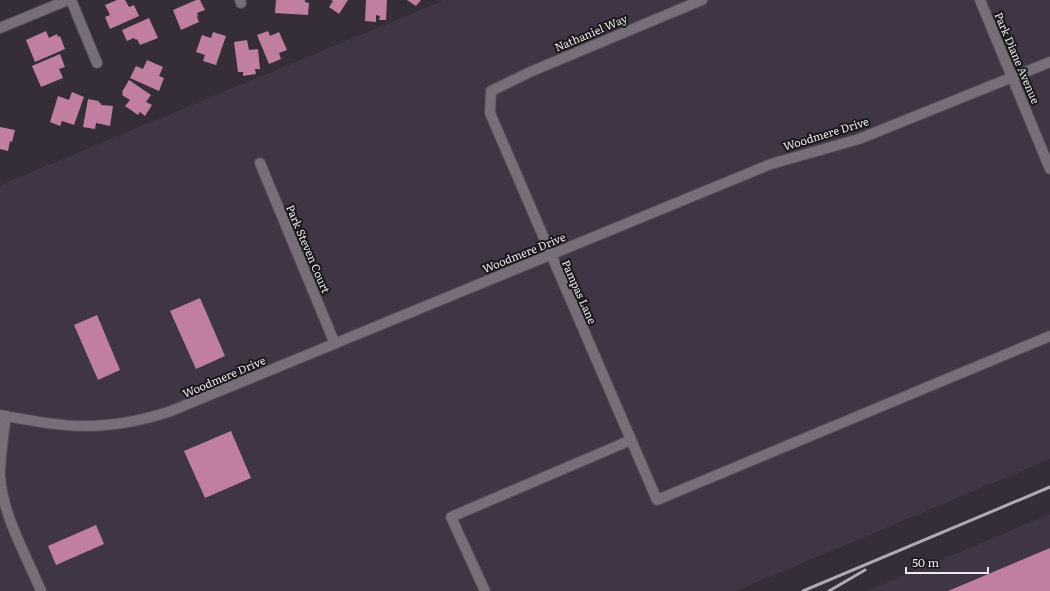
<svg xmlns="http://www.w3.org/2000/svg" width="1050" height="591" viewBox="0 0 1050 591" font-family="Literata,serif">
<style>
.built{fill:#403544}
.building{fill:#c07fa1}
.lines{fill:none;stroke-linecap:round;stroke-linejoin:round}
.street-casing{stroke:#524c54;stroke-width:12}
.street{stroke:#776e7a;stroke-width:10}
.rail{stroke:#b0aab2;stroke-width:3}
.labels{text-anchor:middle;stroke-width:4;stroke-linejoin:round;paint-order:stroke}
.street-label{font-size:11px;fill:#ece7ee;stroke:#1a171b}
</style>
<rect width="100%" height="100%" fill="#352d37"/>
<g class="built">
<polygon points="444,0 1050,0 1050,459 736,591 0,591 0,185"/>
<polygon points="1050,514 1050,591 866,591"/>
</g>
<g class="building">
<polygon points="117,0 125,0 129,7 134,5 139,16 110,29 105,17 110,15 105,5"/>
<polygon points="196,0 200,0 205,10 197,13 198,16 197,17 199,22 181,30 173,10"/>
<polygon points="276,0 305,0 305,2 309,3 308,15 275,13"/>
<polygon points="331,0 348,0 339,14 329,7 333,1"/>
<polygon points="366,0 387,0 386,20 379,20 380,16 376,15 376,22 365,21"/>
<polygon points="407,0 421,0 416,6"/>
<polygon points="149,18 158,38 140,45 137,39 136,40 134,38 127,41 122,30"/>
<polygon points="46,31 49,38 57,34 58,37 60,36 65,49 35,62 26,40"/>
<polygon points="268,31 270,36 279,32 287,50 279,53 281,59 269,64 257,35"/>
<polygon points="213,32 226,36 216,65 203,61 205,55 196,52 202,35 211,38"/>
<polygon points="247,40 249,50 258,49 260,69 255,69 256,74 243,76 243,72 238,72 234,42"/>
<polygon points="60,54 65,67 59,69 63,78 41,87 32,66"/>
<polygon points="147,60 163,67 159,76 164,78 159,91 130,78 136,66 143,69"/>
<polygon points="129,80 151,95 146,102 152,105 145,116 140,112 138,115 125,106 130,100 122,95 123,93 122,92"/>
<polygon points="72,92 84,97 74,125 62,121 60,126 50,122 58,96 69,100"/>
<polygon points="88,99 99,101 99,103 101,103 101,105 113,106 110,126 96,123 95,129 83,127"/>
<polygon points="0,127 15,130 12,142 10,141 8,151 0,149"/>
<polygon points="200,298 225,356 196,369 170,311"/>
<polygon points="97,315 120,370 98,380 74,325"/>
<polygon points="231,431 251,478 205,498 184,451"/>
<polygon points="96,525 104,544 56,565 48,546"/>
<polygon points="1050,548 1050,591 948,591"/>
</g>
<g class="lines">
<defs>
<g id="street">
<polyline points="71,0 97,63"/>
<polyline points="240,0 241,3"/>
<polyline points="702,0 530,72 491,91 490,113 657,500 1050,336"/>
<polyline points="980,0 1050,169"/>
<polyline points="0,28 68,0"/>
<polyline points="260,163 335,344"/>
<path d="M0,415C28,420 57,426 86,426C115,426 144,420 171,411L771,164L859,139L1050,62"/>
<path d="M6,416C3,436 0,456 0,477C3,516 26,555 41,591"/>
<polyline points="485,591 451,517 631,440"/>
</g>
</defs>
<use href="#street" class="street-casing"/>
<use href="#street" class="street"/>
<g class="rail">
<polyline points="803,591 1050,487"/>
<polyline points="829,591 865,570"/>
</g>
</g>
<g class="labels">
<g class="street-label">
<text transform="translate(591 33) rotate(-23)" y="4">Nathaniel Way</text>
<text transform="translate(1017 58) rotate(67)" y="4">Park Diane Avenue</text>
<text transform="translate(826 134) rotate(-17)" y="4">Woodmere Drive</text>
<text transform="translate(308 249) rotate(67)" y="4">Park Steven Court</text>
<text transform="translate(524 253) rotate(-22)" y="4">Woodmere Drive</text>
<text transform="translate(579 292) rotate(66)" y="4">Pampas Lane</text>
<text transform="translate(224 377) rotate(-23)" y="4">Woodmere Drive</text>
</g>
</g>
<path d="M906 567v6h82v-6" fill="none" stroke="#ece7ee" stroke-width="2"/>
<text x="912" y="567" font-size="12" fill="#ece7ee" stroke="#1a171b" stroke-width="3" paint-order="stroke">50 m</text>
</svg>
